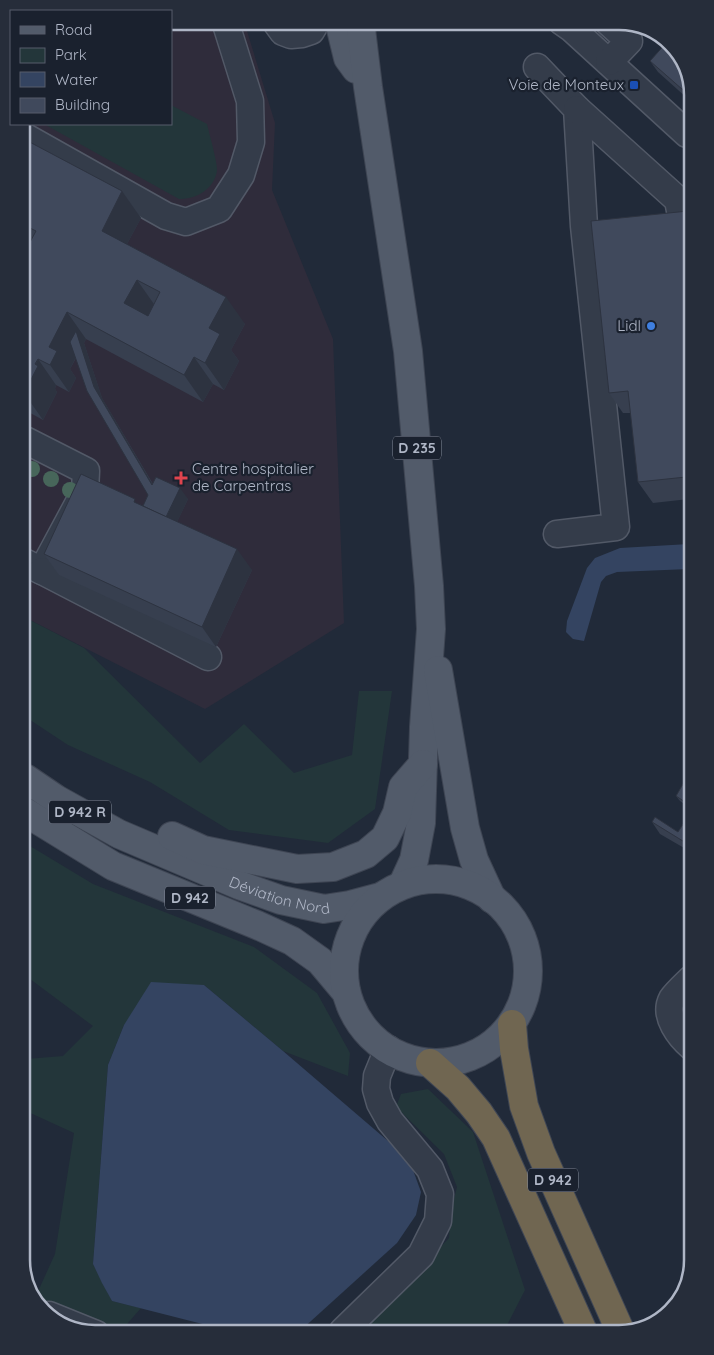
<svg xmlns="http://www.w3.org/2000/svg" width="714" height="1355" viewBox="0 0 714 1355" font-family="Quicksand,sans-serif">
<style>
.medical{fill:#2f2c3b}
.green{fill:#23363a}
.water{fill:#344461}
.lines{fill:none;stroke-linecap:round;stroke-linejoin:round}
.minor-casing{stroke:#525967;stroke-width:29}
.major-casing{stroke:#3e4553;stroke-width:30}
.highway-casing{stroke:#3f4654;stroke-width:30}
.minor{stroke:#343c4a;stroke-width:26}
.major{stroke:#525b6a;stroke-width:28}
.highway{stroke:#706651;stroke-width:28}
.tree{fill:#47665a}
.wall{fill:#373f4f}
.shaded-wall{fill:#2d3340}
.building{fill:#40495c;stroke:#2d3340;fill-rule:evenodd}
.transit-dot{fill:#1a4fb4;stroke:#1a212e;stroke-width:2}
.shop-dot{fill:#3f7fe0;stroke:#1a212e;stroke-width:2}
.health-dot{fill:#e0444e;stroke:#1a212e;stroke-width:2}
.labels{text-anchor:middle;stroke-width:4.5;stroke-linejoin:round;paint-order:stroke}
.shield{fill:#1a212e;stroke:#828998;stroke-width:1}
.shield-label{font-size:14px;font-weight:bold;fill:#afb6c6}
.poi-label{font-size:15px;fill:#afb6c6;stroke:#1a212e;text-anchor:end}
.street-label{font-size:15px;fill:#afb6c6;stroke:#1a212e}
.rim{fill:none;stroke:#afb6c6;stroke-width:2.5}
</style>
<rect width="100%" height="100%" fill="#212a39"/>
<polygon class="medical" points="171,21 244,21 275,123 272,190 333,339 344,623 205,709 24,617 22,124 171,124"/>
<g class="green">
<path d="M171,105L207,124C209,133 218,164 217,171C214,189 197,199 179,199L44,124H171Z"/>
<polygon points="24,617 84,648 200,763 244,724 294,773 352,755 359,691 392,691 375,809 328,843 229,830 150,782 68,745 24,716"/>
<polygon points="25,843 93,884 254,947 317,993 350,1053 348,1076 283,1051 204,985 124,1025 108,1065 93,1264 112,1301 141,1308 121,1331 35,1298 55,1254 74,1133 26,1111 26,1059 63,1056 93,1026 26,976"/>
<polygon points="428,1089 473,1132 525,1290 505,1329 362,1331 449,1238 451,1211 457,1187 444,1154 396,1107 401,1094"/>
</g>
<g class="water">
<polygon points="689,544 689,569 617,572 606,576 601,582 584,641 573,639 566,632 567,621 587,568 595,558 620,548"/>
<polygon points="151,982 204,985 283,1051 409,1159 421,1192 416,1215 397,1243 300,1331 234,1332 112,1301 102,1283 93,1264 108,1065 124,1025"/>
</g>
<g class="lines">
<defs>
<g id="minor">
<polyline points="275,21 283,32 291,35 302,34 311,31 317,21"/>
<polyline points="561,21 571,28 687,134"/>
<polyline points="607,21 629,41 609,62"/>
<polyline points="537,67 577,109 584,226 616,527 557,534"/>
<polyline points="577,109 678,200 681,216"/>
<polyline points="22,135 166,216 186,222 219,209 241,175 251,142 250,101 225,21"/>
<polyline points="23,439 86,471 85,491 42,571 24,562"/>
<polyline points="42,571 208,657"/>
<path d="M691,979C686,984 676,993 672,999C663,1016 680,1037 692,1047"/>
<polyline points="49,1315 96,1334"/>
<polyline points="343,1331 421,1255 438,1221 440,1194 430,1169 390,1121 380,1103 376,1089 377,1076 388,1049"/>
</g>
<g id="major">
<polyline points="339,21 348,58 356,69"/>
<polyline points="360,21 368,87 408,351 429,586 431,629 424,727 421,823 414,860 403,884"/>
<polyline points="438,670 465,828 474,860 492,899"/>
<path id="s1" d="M25,778L56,799L119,834L239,885L281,900L324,909L350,905L380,897"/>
<polyline points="25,812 113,866 257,925 292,941 320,961 346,992"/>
<polyline points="172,836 203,850 297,869 333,867 366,854 385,838 397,813 403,787 423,764"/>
<circle cx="436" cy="971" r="92"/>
</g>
<g id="highway">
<polyline points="512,1024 514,1049 524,1106 541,1153 619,1328"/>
<polyline points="430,1063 458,1088 479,1113 496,1138 582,1329"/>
</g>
</defs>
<use href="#minor" class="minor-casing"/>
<use href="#major" class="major-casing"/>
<use href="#highway" class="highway-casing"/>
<use href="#minor" class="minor"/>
<use href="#major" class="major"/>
<use href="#highway" class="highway"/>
</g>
<g class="tree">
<circle cx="32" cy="469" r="8"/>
<circle cx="51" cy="479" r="8"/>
<circle cx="70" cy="490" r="8"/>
</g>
<g class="wall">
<polygon points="650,61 687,67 687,98 658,72"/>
<polygon points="22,138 122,191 141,218 127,244 245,324 231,350 239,361 224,390 213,384 203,402 86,339 84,343 102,398 153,484 188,499 177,522 252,570 216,647 59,575 44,554 139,504 143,506 148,495 76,358 70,369 76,378 69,392 56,385 55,389 57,392 43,420 23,409"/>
<polygon points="688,211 689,499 653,503 638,482 631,413 623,413 609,393"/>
<polygon points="690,772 691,809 680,801 676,796"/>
<polygon points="691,812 691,852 660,834 652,822 678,832"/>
</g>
<g class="shaded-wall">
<polygon points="687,85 687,96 683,90"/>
<polygon points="122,191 141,218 120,257 102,231"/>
<polygon points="22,233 31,246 22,262"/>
<polygon points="137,280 156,307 143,330 124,303"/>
<polygon points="226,297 245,324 231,350 239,361 224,390 205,363 209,328"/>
<polygon points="67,312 86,339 84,343 102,398 160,497 152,485 94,387 81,347 70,369 76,378 69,392 50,365 49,347"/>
<polygon points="194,357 213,384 203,402 184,375"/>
<polygon points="38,359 56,385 55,389 57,392 43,420 24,393"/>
<polygon points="180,488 188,499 172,533 164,522"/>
<polygon points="237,549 252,570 216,647 202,627"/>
</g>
<g class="building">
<polygon points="667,42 687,67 687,85 683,90 650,61"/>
<path d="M22,138L122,191L102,231L226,297L209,328L220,334L205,363L194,357L184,375L67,312L49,347L57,351L50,365L38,359L35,364L38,366L24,393L23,392L22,254L23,255L36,231L22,224ZM137,280L160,292L148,316L124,303Z"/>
<polygon points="688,211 689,500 686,477 638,482 628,391 609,393 591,221"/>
<polygon points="76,331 94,387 152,485 156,477 180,488 166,517 143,506 148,495 87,391 70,342"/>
<polygon points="81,474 135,499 134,502 237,549 202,627 44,554"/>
<polygon points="690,772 691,806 676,796"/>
<polygon points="691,812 691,846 652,822 655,817 678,832"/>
</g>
<rect class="transit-dot" x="629" y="80" width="10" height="10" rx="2.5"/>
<circle class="shop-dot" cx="651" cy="326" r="5"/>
<path class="health-dot" d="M178.5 470.5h5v5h5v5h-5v5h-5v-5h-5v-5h5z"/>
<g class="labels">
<g class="shield">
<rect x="393" y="436.5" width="48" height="23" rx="4"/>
<rect x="49" y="800.5" width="62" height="23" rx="4"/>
<rect x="165" y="886.5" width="50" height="23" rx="4"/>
<rect x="528" y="1168.5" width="50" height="23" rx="4"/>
</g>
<g class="shield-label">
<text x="417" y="453">D 235</text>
<text x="80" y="817">D 942 R</text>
<text x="190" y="903">D 942</text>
<text x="553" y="1185">D 942</text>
</g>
<g class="poi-label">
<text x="624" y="90">Voie de Monteux</text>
<text x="641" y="331">Lidl</text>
<text x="192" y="474" text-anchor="start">Centre hospitalier<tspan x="192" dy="17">de Carpentras</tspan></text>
</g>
<g class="street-label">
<text dy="5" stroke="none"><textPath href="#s1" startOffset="282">Déviation Nord</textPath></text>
</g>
</g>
<path d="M0 0H714V1355H0ZM95 30H619A65 65 0 0 1 684 95V1260A65 65 0 0 1 619 1325H95A65 65 0 0 1 30 1260V95A65 65 0 0 1 95 30Z" fill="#262d3a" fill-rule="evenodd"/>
<path class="rim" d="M95 30H619A65 65 0 0 1 684 95V1260A65 65 0 0 1 619 1325H95A65 65 0 0 1 30 1260V95A65 65 0 0 1 95 30Z"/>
<rect x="10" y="10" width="162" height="115" fill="#1a212e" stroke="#565d6b"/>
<rect x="20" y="26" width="25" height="8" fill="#525b6a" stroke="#565d6b"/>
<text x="55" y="35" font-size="15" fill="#afb6c6">Road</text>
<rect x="20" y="48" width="25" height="15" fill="#23363a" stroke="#565d6b"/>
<text x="55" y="60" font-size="15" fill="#afb6c6">Park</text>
<rect x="20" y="72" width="25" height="15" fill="#344461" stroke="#565d6b"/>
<text x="55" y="85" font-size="15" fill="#afb6c6">Water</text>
<rect x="20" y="98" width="25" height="15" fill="#40495c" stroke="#565d6b"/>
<text x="55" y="110" font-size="15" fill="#afb6c6">Building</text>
</svg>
